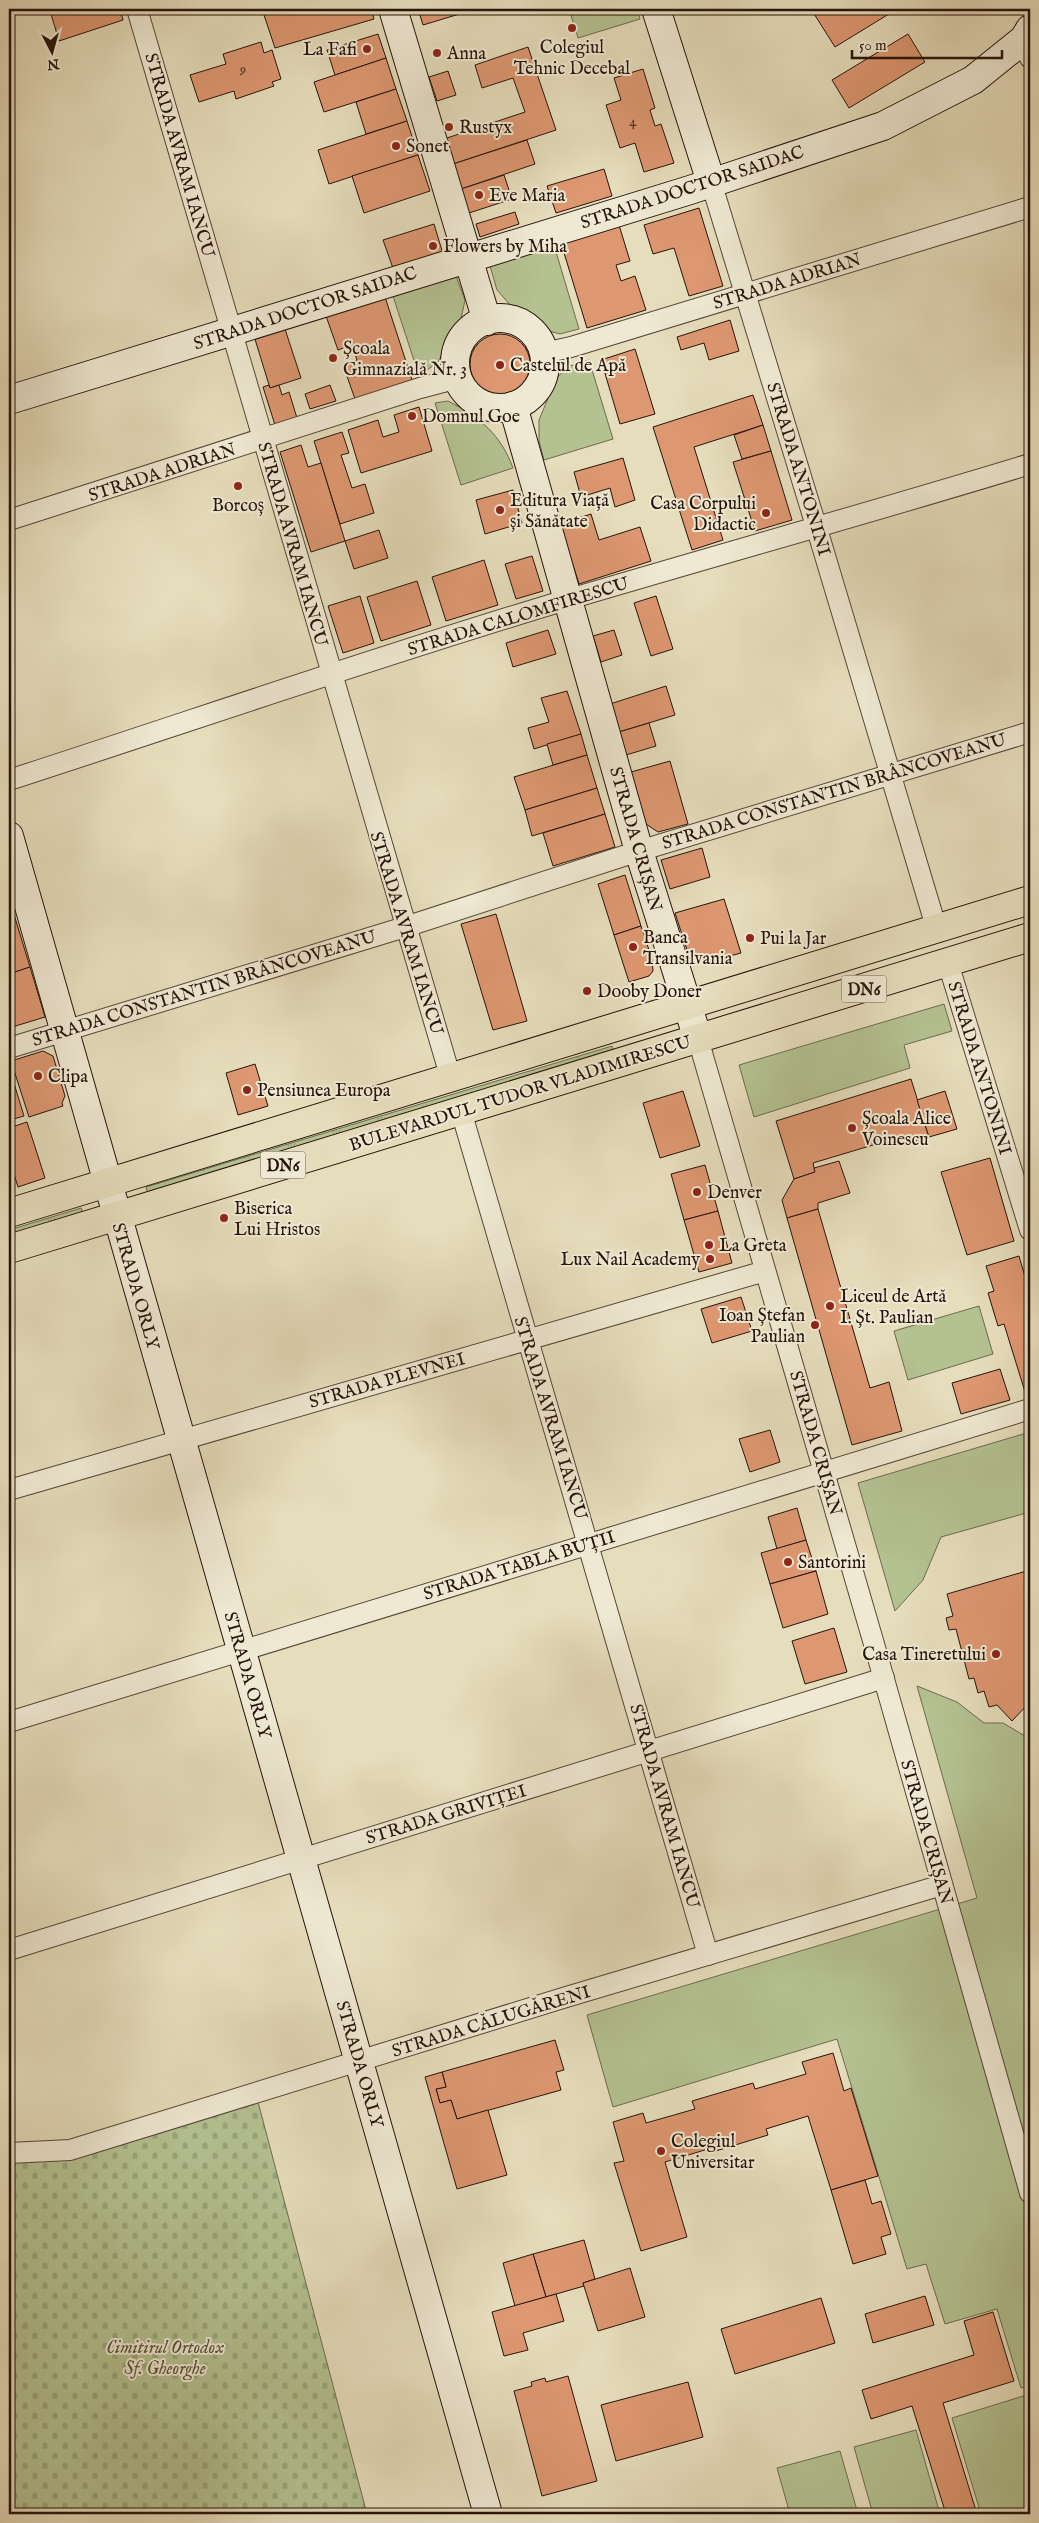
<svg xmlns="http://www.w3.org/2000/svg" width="1039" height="2523" viewBox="0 0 1039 2523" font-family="'IM FELL English',serif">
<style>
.grass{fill:url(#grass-tufts);stroke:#6d6a4e}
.cemetery{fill:url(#cemetery-stones);stroke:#6d6a4e}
.green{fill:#b4c191;stroke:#6d6a4e}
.building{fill:#dd9771;stroke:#26130b}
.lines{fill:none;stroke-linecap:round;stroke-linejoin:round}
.street-casing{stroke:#564637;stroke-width:22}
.secondary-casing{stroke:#26130b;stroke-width:30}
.primary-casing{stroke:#26130b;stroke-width:30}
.street{stroke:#efe9d3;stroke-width:20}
.secondary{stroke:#efe9d3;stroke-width:28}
.primary{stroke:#e6ddbc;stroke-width:28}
.poi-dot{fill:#8f2418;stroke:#efe9d3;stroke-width:2}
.labels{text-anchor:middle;stroke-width:4;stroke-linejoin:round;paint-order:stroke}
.number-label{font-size:15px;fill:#543424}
.shield{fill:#efe9d3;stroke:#625347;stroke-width:1}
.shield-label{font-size:16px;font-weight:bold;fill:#26130b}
.poi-label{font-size:18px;fill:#26130b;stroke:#efe9d3;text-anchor:start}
.street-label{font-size:18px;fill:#26130b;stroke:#efe9d3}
.park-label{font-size:18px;font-style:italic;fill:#58503a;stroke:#efe9d3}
</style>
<defs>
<pattern id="grass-tufts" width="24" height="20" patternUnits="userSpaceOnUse" patternTransform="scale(1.25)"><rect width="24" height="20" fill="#b4c191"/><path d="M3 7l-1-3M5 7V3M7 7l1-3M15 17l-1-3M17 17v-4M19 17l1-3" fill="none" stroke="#9ba57c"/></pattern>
<pattern id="cemetery-stones" width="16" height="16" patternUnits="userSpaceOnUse" patternTransform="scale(1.25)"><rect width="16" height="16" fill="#b4c191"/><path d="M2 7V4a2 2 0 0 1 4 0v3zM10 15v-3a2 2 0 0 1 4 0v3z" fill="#9ba57c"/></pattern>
</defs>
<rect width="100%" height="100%" fill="#e6ddbc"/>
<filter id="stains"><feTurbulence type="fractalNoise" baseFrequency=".004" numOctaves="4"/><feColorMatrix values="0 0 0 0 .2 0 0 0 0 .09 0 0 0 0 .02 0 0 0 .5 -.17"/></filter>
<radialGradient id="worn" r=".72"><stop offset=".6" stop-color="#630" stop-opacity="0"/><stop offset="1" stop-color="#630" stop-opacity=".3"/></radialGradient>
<g class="grass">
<polygon points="612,1046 614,1055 148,1195 146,1187"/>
<polygon points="81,1208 83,1213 9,1236 9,1230"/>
</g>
<polygon class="cemetery" points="258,2102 367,2514 9,2514 9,2161"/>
<g class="green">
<polygon points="569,9 637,9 640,19 578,38"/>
<polygon points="554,245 579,329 560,334 545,330 529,321 511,306 497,290 490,266"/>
<polygon points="456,276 465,300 461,319 438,362 419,376 393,296"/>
<polygon points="589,360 613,439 544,460 539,441 539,420 556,379 567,367"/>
<path d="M448,401C480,417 501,435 513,468L461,485L435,403Z"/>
<polygon points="944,1004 952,1031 904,1045 910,1068 754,1117 739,1065"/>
<polygon points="979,1306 993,1354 908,1380 894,1331"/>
<polygon points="1030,1432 1030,1512 941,1537 923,1580 895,1611 858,1483"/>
<polygon points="917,1686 957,1702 984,1723 1003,1723 1030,1739 1030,2385 1021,2388 997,2309 945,2324 926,2264 907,2269 837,2039 613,2107 587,2015 977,1898"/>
<polygon points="1030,2394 1030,2514 981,2514 952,2418"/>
<polygon points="916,2430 940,2514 873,2514 854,2447"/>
<polygon points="840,2451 858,2514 790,2514 777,2468"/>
</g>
<g class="building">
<polygon points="66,9 120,9 123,20 59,41 51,14"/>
<polygon points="274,9 371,9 374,19 275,48 263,12"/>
<polygon points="418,9 476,9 423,25"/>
<polygon points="811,9 897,9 835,47"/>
<polygon points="378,34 386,58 335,75 327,50"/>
<polygon points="908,34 925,62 849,108 832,80"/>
<polygon points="261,42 264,53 272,50 281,79 272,82 274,86 236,99 234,91 199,102 190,75 226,64 223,54"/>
<polygon points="528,47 556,130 453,164 444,139 525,112 513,78 482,88 475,65"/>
<polygon points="386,58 396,89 324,112 314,82"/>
<polygon points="643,69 655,108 650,110 655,126 661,124 674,163 644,172 635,143 620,148 606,105 621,100 614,78"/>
<polygon points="448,71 456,95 437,101 429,77"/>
<polygon points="396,89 407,121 366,134 356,102"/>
<polygon points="407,121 418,155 329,184 318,150"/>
<polygon points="527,140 535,164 461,189 453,164"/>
<polygon points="418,155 430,191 364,213 352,176"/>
<polygon points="604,169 612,196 556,213 547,186"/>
<polygon points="504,175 512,199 469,213 461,189"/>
<polygon points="699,208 723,286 689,296 674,248 653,254 644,225"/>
<polygon points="515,212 519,224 480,237 476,224"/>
<polygon points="434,224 443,254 394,271 383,240"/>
<polygon points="619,225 630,261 616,265 621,281 635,276 646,310 587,328 561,243"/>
<polygon points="385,297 412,380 355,399 343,365 357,360 352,345 338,350 326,316"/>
<polygon points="730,320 739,351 709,360 704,343 681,350 677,337"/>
<polygon points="284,326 301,378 270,388 254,336"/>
<circle cx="500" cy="364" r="30"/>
<polygon points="635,349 655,414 620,424 601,360"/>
<polygon points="269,385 270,388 279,385 282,395 289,392 297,418 275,425 263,387"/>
<polygon points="330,385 336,401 310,409 305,394"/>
<polygon points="753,395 763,425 694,447 723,540 692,550 653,427"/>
<polygon points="419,407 432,451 361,473 348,430 378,420 383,437 399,432 394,415"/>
<polygon points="763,425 771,451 742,459 734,435"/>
<polygon points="342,432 349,453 341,455 352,488 365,484 374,513 340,524 314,441"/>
<polygon points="301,445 308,467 321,463 345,541 311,552 280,452"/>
<polygon points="771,451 792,520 755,531 733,462"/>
<polygon points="623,458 635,500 615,507 610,488 581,497 574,472"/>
<polygon points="513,490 522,523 485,534 476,500"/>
<polygon points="591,514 599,540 640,527 651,561 579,584 560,524"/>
<polygon points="379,530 388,558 354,569 345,541"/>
<polygon points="532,556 543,591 516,599 505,564"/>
<polygon points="484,560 498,605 446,621 432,577"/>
<polygon points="417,581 431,625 381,641 367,597"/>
<polygon points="360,596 374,643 343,653 328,606"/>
<polygon points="656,596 673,649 651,656 634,603"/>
<polygon points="548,630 556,654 513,667 506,643"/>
<polygon points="614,630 622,655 601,662 593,636"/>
<polygon points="666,686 675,715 619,732 610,704"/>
<polygon points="567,691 581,734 534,749 528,728 549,722 541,698"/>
<polygon points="649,723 656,746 626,755 619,732"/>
<polygon points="581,734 587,755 553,765 547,744"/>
<polygon points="587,755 597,788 525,810 514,777"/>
<polygon points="670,761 688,824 658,832 646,824 631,772"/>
<polygon points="597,788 605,814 532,836 525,810"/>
<polygon points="605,814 615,847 553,866 543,833"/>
<polygon points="702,848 710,877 670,889 661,860"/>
<polygon points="625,875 641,926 614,935 598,884"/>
<polygon points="9,898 30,967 9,974"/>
<polygon points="724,899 741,953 707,962 689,956 675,913"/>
<polygon points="496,914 527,1021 493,1030 461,924"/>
<polygon points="641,926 652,959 653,971 649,976 629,982 614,935"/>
<polygon points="30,967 45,1017 9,1028 9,974"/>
<polygon points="43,1051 53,1056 65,1096 62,1103 63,1106 29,1117 11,1061"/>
<polygon points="255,1064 268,1106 238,1115 226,1073"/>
<polygon points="9,1067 24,1116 10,1120 9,1116"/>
<polygon points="911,1079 929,1137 906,1144 903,1136 813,1163 815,1172 794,1179 776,1121"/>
<polygon points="683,1091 700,1146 660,1158 643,1103"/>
<polygon points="945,1091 957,1129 929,1137 917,1100"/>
<polygon points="27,1122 45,1178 18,1187 9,1158 9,1128"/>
<polygon points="990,1158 1014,1241 967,1255 941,1172"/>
<polygon points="839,1161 850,1193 818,1203 818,1209 787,1218 782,1200 794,1179 815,1172 814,1168"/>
<polygon points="705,1165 718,1211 684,1220 671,1174"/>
<polygon points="818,1209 870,1388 889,1382 902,1431 852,1445 787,1218"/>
<polygon points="718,1211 732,1263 699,1272 684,1220"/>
<polygon points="1019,1256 1030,1294 1030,1394 1026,1395 1004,1324 998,1326 988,1293 994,1291 986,1266"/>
<polygon points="741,1297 752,1331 712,1343 701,1309"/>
<polygon points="1000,1369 1010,1400 961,1414 952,1383"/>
<polygon points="770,1430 780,1462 750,1472 739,1439"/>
<polygon points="797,1508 806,1540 777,1549 768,1517"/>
<polygon points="806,1540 816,1571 770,1584 761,1553"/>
<polygon points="1030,1570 1030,1695 1028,1694 1024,1697 1027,1705 1012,1721 997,1705 989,1707 984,1691 978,1693 974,1678 969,1679 956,1629 949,1630 946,1618 953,1616 947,1594"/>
<polygon points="816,1571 828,1614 783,1628 770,1584"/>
<polygon points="834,1628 847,1672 805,1684 792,1641"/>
<polygon points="555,2040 564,2070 556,2072 561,2090 457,2119 451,2100 440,2103 436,2089 446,2087 442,2072"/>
<polygon points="833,2053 844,2091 851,2088 878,2176 831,2190 808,2116 766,2129 768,2135 709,2153 708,2149 665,2162 687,2237 641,2251 614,2163 624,2161 613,2122 643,2113 646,2123 695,2109 692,2101 753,2083 755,2089 806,2074 802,2062"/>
<polygon points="442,2072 446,2087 436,2089 440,2103 451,2100 457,2119 488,2110 507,2175 457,2189 425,2077"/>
<polygon points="865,2180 872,2204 881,2201 891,2234 881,2237 886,2254 853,2264 831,2190"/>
<polygon points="584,2240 595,2279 583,2283 584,2286 546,2297 533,2254"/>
<polygon points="533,2254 546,2297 515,2306 503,2263"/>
<polygon points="630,2268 645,2317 598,2331 583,2283"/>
<polygon points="556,2294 564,2321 523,2333 528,2350 504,2356 492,2312"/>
<polygon points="925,2296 934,2325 873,2343 865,2314"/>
<polygon points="821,2298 835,2343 735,2374 721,2329"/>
<polygon points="993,2312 1014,2381 943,2403 977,2514 946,2514 912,2406 871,2419 862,2390 974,2355 964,2321"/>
<polygon points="568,2376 597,2481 542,2496 514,2391 532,2386 531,2382 545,2378 546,2382"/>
<polygon points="688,2382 703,2437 616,2461 601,2405"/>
</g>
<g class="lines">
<defs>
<g id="street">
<polyline points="137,9 451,1079"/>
<polyline points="1024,39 1030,58"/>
<polyline points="711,182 817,529 937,930"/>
<polyline points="544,353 571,347 1030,207"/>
<polyline points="9,520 420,388 458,378"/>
<path d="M9,780C194,720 379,656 566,600C721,554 876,511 1030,464"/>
<polyline points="948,963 1030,1230"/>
<polyline points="698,1039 874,1644 1030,2193"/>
<polyline points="9,1048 405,927 639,851 1030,732"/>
<polyline points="461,1111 708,1955"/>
<polyline points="9,1490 765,1271"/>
<polyline points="9,1722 1030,1409"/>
<polyline points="9,1950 884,1678"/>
<polyline points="9,2153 70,2150 563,1998 942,1885"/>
</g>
<g id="secondary">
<polyline points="393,9 487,321"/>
<polyline points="656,9 711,182"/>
<circle cx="500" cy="363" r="45"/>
<polyline points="9,400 690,190 883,126 973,80 1024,39 1030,29"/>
<polyline points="513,406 639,851 698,1039"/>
<polyline points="9,836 488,2514"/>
</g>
<g id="primary">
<polyline points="9,1213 1030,900"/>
<polyline points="9,1249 1030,937"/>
</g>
</defs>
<use href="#street" class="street-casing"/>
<use href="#secondary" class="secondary-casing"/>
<use href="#primary" class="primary-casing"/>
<use href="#street" class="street"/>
<use href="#secondary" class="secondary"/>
<use href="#primary" class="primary"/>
</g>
<g class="poi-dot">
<circle cx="572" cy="28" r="5"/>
<circle cx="367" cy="49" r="5"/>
<circle cx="437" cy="53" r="5"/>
<circle cx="449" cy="127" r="5"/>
<circle cx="396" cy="146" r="5"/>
<circle cx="479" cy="195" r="5"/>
<circle cx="433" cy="246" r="5"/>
<circle cx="333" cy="358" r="5"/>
<circle cx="500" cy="365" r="5"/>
<circle cx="412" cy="416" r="5"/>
<circle cx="238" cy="486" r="5"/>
<circle cx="500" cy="510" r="5"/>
<circle cx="766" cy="513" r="5"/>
<circle cx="750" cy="938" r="5"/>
<circle cx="633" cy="947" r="5"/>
<circle cx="587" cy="991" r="5"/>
<circle cx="38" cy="1076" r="5"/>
<circle cx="247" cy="1090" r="5"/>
<circle cx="852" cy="1128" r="5"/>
<circle cx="697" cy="1192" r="5"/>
<circle cx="224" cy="1218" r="5"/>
<circle cx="709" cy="1245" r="5"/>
<circle cx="710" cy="1259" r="5"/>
<circle cx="830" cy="1306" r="5"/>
<circle cx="815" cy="1325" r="5"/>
<circle cx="788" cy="1562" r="5"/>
<circle cx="996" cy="1654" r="5"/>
<circle cx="661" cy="2151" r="5"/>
</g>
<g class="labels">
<g class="number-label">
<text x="243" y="74">9</text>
<text x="633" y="126">4</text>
</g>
<g class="shield">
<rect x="841.5" y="975.5" width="45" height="27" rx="4"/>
<rect x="260.5" y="1151.5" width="45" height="27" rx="4"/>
</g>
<g class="shield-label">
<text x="864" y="995">DN6</text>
<text x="283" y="1171">DN6</text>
</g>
<g class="poi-label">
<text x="572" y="53" text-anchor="middle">Colegiul<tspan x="572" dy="21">Tehnic Decebal</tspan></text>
<text x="357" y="55" text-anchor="end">La Fafi</text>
<text x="447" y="59">Anna</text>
<text x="459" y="133">Rustyx</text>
<text x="406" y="152">Sonet</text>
<text x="489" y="201">Eve Maria</text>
<text x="443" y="252">Flowers by Miha</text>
<text x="343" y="354">Școala<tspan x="343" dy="21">Gimnazială Nr. 3</tspan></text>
<text x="510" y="371">Castelul de Apă</text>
<text x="422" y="422">Domnul Goe</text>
<text x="510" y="506">Editura Viață<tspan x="510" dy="21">și Sănătate</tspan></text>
<text x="756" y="509" text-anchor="end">Casa Corpului<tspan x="756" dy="21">Didactic</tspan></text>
<text x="238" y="511" text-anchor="middle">Borcoș</text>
<text x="643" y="943">Banca<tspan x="643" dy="21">Transilvania</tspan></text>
<text x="760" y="944">Pui la Jar</text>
<text x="597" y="997">Dooby Doner</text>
<text x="48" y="1082">Clipa</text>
<text x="257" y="1096">Pensiunea Europa</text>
<text x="862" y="1124">Școala Alice<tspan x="862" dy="21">Voinescu</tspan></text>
<text x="707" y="1198">Denver</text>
<text x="234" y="1214">Biserica<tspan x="234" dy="21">Lui Hristos</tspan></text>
<text x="719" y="1251">La Greta</text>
<text x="700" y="1265" text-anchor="end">Lux Nail Academy</text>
<text x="840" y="1302">Liceul de Artă<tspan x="840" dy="21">I. Șt. Paulian</tspan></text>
<text x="805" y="1321" text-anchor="end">Ioan Ștefan<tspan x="805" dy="21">Paulian</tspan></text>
<text x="798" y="1568">Santorini</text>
<text x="986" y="1660" text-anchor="end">Casa Tineretului</text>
<text x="671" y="2147">Colegiul<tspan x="671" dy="21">Universitar</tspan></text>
</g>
<g class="street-label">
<text transform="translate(180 155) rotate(74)" y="6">STRADA AVRAM IANCU</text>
<text transform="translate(692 187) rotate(-18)" y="6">STRADA DOCTOR SAIDAC</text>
<text transform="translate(787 281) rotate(-17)" y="6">STRADA ADRIAN</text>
<text transform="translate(305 308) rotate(-18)" y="6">STRADA DOCTOR SAIDAC</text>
<text transform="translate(799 469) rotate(73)" y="6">STRADA ANTONINI</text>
<text transform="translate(162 472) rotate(-18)" y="6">STRADA ADRIAN</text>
<text transform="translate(293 544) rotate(74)" y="6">STRADA AVRAM IANCU</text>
<text transform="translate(518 616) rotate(-17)" y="6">STRADA CALOMFIRESCU</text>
<text transform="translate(834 791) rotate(-17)" y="6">STRADA CONSTANTIN BRÂNCOVEANU</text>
<text transform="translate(636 839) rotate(74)" y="6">STRADA CRIȘAN</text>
<text transform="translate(407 933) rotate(73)" y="6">STRADA AVRAM IANCU</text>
<text transform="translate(204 988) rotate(-17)" y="6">STRADA CONSTANTIN BRÂNCOVEANU</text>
<text transform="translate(980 1068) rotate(73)" y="6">STRADA ANTONINI</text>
<text transform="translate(520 1093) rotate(-17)" y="6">BULEVARDUL TUDOR VLADIMIRESCU</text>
<text transform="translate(136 1286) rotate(74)" y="6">STRADA ORLY</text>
<text transform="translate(387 1380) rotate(-16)" y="6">STRADA PLEVNEI</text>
<text transform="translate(551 1418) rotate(73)" y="6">STRADA AVRAM IANCU</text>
<text transform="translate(816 1443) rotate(74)" y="6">STRADA CRIȘAN</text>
<text transform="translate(519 1565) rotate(-17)" y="6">STRADA TABLA BUȚII</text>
<text transform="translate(248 1675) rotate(74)" y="6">STRADA ORLY</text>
<text transform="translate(665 1806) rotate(74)" y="6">STRADA AVRAM IANCU</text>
<text transform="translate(446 1814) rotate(-17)" y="6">STRADA GRIVIȚEI</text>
<text transform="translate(927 1832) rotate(74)" y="6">STRADA CRIȘAN</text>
<text transform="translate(491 2021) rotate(-17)" y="6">STRADA CĂLUGĂRENI</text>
<text transform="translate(360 2064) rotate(74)" y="6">STRADA ORLY</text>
</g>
<g class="park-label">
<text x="165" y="2353">Cimitirul Ortodox<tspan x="165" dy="21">Sf. Gheorghe</tspan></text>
</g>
</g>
<rect width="1039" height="2523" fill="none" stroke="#e6ddbc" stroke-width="30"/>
<rect x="10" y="10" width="1019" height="2503" fill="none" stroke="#26130b" stroke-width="2.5"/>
<rect x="15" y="15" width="1009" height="2493" fill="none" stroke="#26130b"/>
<g transform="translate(52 52) rotate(174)" stroke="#efe9d3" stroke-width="4" paint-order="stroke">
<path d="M0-4L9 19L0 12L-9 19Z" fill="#26130b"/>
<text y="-8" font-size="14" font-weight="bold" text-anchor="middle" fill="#26130b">N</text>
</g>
<path d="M852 50v8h150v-8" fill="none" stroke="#26130b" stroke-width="2.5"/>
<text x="859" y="50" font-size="15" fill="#26130b" stroke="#efe9d3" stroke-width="4" paint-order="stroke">50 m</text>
<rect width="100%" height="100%" filter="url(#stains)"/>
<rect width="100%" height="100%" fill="url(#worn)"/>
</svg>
